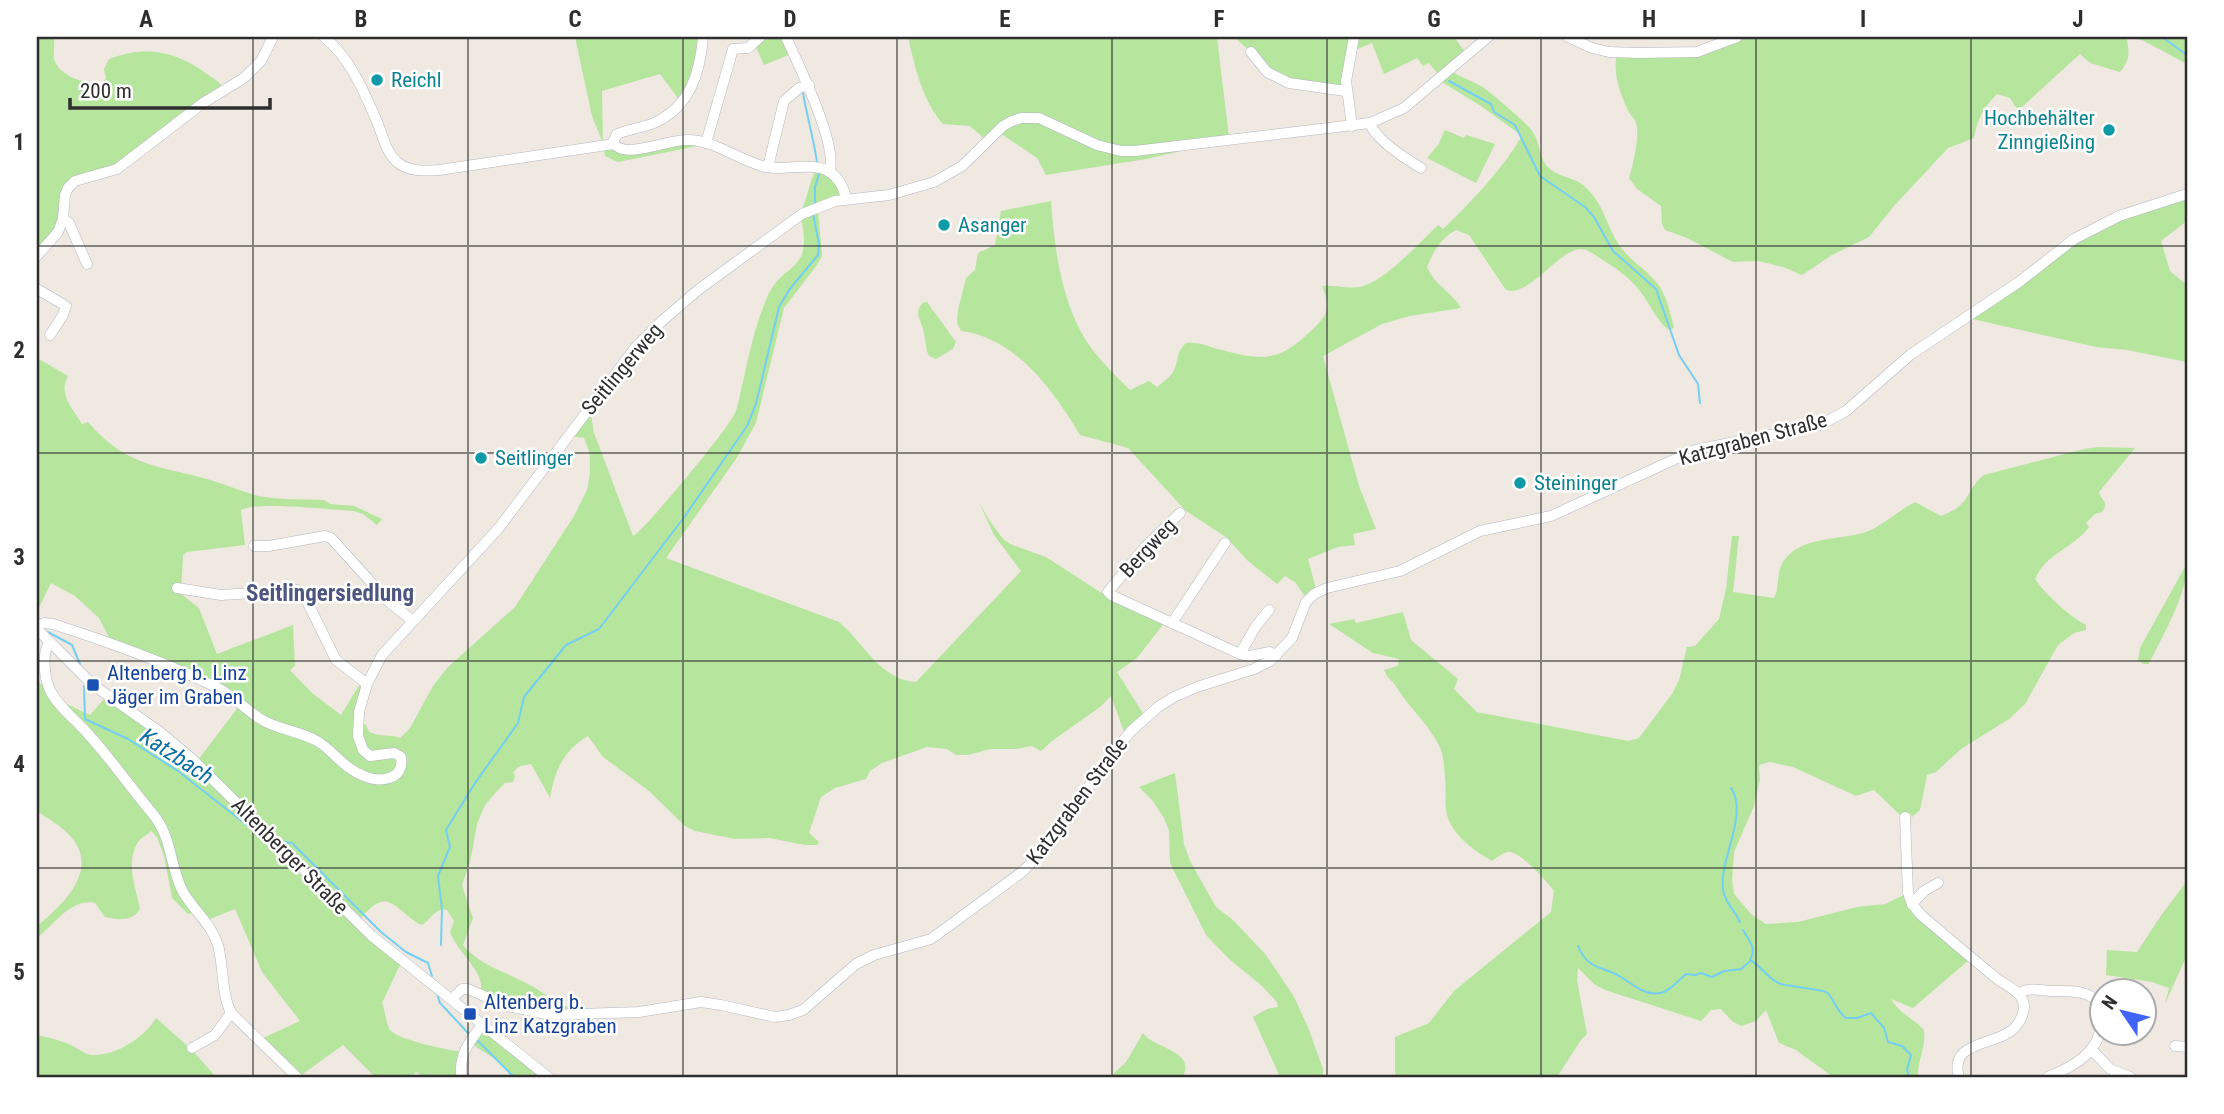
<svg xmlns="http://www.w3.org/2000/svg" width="2224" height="1114" viewBox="0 0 2224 1114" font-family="'Roboto Condensed',sans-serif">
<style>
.green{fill:#b6e59e}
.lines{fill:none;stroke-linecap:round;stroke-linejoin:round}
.stream{stroke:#75cff0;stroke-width:2}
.minor-casing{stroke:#b4b7c1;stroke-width:11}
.minor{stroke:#fff;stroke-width:10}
.grid{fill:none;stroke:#2e2e2e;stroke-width:2;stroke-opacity:0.55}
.culture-dot{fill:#0f9aa8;stroke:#fff;stroke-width:2.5}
.transit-dot{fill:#1a4fb4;stroke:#fff;stroke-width:2.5}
.labels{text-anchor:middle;stroke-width:5;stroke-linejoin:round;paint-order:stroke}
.culture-label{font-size:21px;fill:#0d838f;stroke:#fff;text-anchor:start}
.street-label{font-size:21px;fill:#2e2e2e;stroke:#fff}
.transit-label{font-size:21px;fill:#164399;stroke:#fff;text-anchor:start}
.neighbourhood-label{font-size:23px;font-weight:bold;fill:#4d5680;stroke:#fff}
.water-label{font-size:23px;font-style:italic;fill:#0d6fa3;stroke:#fff}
.neatline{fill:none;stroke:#2e2e2e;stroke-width:2.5}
.grid-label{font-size:23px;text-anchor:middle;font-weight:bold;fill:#2e2e2e}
</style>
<rect width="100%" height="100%" fill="#efe9e1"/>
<g class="green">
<path d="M37,37H54C55,44 53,52 54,59C59,77 87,84 102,84L106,78L104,69L109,59C146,45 176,51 207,74C213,78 219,81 223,88L115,167L74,180L57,228L37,252Z"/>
<polygon points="575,37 701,37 699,58 681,102 660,74 602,91 603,143 592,116"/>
<polygon points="764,37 784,37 791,54 764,65 756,47"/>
<path d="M908,37H1217L1229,138L1119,149L1032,115L986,140L970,126L943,124C922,100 915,67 908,37Z"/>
<path d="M1234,37H1352L1342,85L1338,88C1323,86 1305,86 1289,81C1271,76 1249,49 1234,37Z"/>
<polygon points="1356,37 1454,37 1465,52 1439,75 1429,63 1423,66 1417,58 1384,74 1372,43 1355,50"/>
<path d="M1743,37H2126C2130,51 2130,61 2120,72L2090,63L2080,54L2022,107L2017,109L2010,98L1997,94C1983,109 1978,117 1974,138L1948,148L1894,206L1869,237L1832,255L1802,275L1783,267L1758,261L1733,262L1687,238L1665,230L1662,224L1661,206L1637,189L1629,178C1633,166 1640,135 1636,123C1635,119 1632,117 1630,114C1621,97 1612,73 1617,55L1713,49Z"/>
<polygon points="2128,37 2187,37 2187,64 2142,40"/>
<path d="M1451,71C1460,77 1470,80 1479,85C1486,88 1528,124 1532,131C1541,142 1538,159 1550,169C1559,177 1573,177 1583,185C1605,203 1606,228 1622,249C1632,262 1647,270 1657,283C1667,295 1670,313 1674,328L1669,330C1656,321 1650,303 1640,291C1630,278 1617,269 1603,260C1596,256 1588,248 1579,249C1556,253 1528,298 1506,290L1469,235L1456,230C1441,238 1433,252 1427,267C1436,287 1452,292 1461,308L1410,316L1382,324L1323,356L1359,486L1376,529L1353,534L1355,545L1338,547L1308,559L1316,589L1306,598L1295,582L1285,576L1277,584L1248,561L1226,537L1186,511L1128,448L1080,435C1053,390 1016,338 961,331L957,323L958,310L966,278L975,270L978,253L995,245L1001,211L1051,201C1054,245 1060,292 1081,332C1092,353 1113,373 1130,390L1149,381L1157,387C1163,382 1171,377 1174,370C1180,357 1175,354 1186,343C1200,342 1206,346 1218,349C1263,361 1278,363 1313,329C1329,313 1331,308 1322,286C1337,284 1352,291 1366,285C1388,277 1421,242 1438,225L1443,229C1473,200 1500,172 1522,136L1481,106L1440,81Z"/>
<polygon points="1033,120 1090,146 1203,146 1146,159 1046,175 1037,158 1000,133 1015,123"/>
<polygon points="1445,130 1464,138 1466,135 1495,144 1476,183 1427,158 1438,145"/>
<polygon points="678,143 702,145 618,162 605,156 603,147 626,153"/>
<path d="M816,170L832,177L840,189L839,195L801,211C808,198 808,184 816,170Z"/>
<polygon points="2187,196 2187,221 2161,241 2170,271 2187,285 2187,362 2127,350 2096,347 1968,318 2097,228"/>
<path d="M818,210L822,256L817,265L784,308L756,423L736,459L666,558L839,622C863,642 880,680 916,682L1021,571L994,535L979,502L989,520L1003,539L1010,544L1046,557L1100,592L1165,622L1137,658L1117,672L1144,715L1125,735L1111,696L1100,707L1052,741L1041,751L1032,746L1016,749H991L968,755H956L947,749L927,747L882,763L870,771L866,779L835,788L821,797L809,833L819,842L817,845H805L769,838L735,839L695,831L685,826L649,791L603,757L588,736C563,751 555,770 550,798L531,764L520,766L513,772L515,776L513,782L505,783L498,790L485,805L477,824L470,862L462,885L473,918L463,945C479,965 506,972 528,984C542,991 555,1003 571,1008C577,1010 585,1011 592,1012C545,1012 525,1011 481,990C484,971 457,952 450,932L454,921L447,910C435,907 432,919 422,925L417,923C391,904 386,888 360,919L198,760L242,702L111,641L99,618L75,596L51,583L37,612V358L68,376C58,395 72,407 82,424L88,422C126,466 156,465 207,479C225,484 242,492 259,496C280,500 303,499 324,500L330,504L354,506L382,519L377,525L363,514L354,511C332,510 256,501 241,510L245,545L187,552L183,555L181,594L199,608L217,654L293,625L295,666L290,670L312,693L341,715L360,684L362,686L361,722L366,725L369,732C380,737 389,734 400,738L410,728L433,686L448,667L515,607L574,516L587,490L590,474V454L584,438L570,436L590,410L594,433L633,536C645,530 729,428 735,413C739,404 740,392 743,382C749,354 755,326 766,300C781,260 814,276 801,218Z"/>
<path d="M924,302H927L956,342L953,349L936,359L929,356C925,348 926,341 924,333C922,320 912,312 924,302Z"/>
<path d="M2098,447L2135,448L2099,492C2101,501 2110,502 2102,512L2095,514L2086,523L2089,527C2073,549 2047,552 2035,579C2045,594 2070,617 2086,625V630L2074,633L2058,645L2025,704L2009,719L1961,749L1936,772L1927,775L1920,810L1912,817L1910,813L1900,815L1874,790L1856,796L1793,767L1770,762L1759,765L1760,780L1754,806L1734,852L1732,881L1734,894L1752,915L1766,924L1798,922L1857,907L1885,904L1906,894L1970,959L1913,1008L1891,999C1899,1013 1913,1018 1924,1030C1926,1050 1917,1060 1918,1077H1833L1796,1050L1779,1043L1766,1010L1756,1021L1741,1026L1732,1021L1721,1009L1711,1010L1701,1021L1605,990L1594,984L1578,968L1577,981L1587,1034L1581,1040L1557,1077H1395V1037L1429,1023L1454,991L1551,912L1554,891C1547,882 1519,849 1507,852C1503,853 1496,858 1492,861C1473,850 1449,833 1446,810C1445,799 1446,787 1445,777C1444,768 1444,757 1441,750C1431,726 1410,709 1397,688C1393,681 1387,678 1384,670L1398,666L1399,659L1373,653L1329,624L1354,619L1356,623L1403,612L1411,640L1458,679L1454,689L1477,712L1628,741L1639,738L1672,694L1679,680L1687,647L1695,646L1719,619L1726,589L1732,536H1739L1733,592L1774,598C1780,587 1776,573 1783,562C1801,533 1848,542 1873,529C1888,521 1900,510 1915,502L1941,516C1973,504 1965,489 1984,475L2084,449Z"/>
<path d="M2187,563C2187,596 2163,634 2149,664H2143L2138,660L2140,648Z"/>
<path d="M37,679C49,697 71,706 90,715L103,700L121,709L172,746L287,858L290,871L306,876L401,963L382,1003C385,1010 386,1023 390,1030C397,1039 445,1050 458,1051L459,1077H424L416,1072L411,1077H375L343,1045L300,1076L261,1039L300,1021L262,972L235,909L210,919L191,899L193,913L188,914L172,898L164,856L157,837L151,831C148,834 141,838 138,842C125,863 136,888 140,909C132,922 118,920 105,917L95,903C71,898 55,924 37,938V926C63,905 100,870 71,837C62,826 48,819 37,811Z"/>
<polygon points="1175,773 1184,844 1190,861 1216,907 1233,920 1266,955 1293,995 1308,1027 1323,1069 1323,1076 1280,1077 1253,1017 1267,1009 1278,1007 1277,1002 1262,986 1229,959 1206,935 1170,863 1169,831 1164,818 1152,800 1139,787"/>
<polygon points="2187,881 2187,955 2165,1004 2169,988 2152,982 2106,975 2107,950 2137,952 2162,914"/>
<path d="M156,1018L192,1050L216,1077H37V1035C53,1039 63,1040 78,1049C82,1051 87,1055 92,1055C116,1056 144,1038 156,1018Z"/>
<path d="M486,1032L542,1077H511C503,1061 489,1056 475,1046L474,1043L479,1036Z"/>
<path d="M1143,1033C1154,1049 1196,1050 1183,1077H1110L1126,1062Z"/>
</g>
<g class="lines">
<g class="stream">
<polyline points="2162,37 2187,55"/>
<polyline points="1449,81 1491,104 1494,112 1515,125 1540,176 1585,207 1594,217 1613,251 1656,289 1679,355 1698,384 1700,403"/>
<path d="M803,93C807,117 814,139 817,163"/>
<polyline points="815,204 815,187 819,174"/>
<polyline points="48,632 72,645 80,664"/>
<polyline points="84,686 85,719 128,739 178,771 271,844"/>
<path d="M1731,788C1749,814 1719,859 1723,889C1724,902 1735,910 1740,922"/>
<polyline points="284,842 292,843 381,932 406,952 428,963 432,976"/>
<path d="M1743,930C1749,941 1757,948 1750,960C1763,967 1768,980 1781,984C1792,987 1820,989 1826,992C1833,996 1836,1011 1846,1018H1857L1871,1013L1884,1028L1888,1042L1902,1046L1911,1055L1907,1070L1909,1077"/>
<polyline points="441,945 442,909 438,876 450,847 446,830 475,783 518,723 524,697 566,645 599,629 685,516 747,426 756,404 779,307 789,290 818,255 819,244 813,214"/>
<path d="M1578,946C1588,971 1604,966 1621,977C1633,984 1644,996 1660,993C1669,992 1679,980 1686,974L1695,975L1701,973L1712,977L1724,971L1741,969L1749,962"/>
<polyline points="437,994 440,1003 469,1034"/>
<polyline points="476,1039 514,1077"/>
</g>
<defs>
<g id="minor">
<path d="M324,37C350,57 365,94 378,124C383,137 386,152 397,162C409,172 424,171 439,170L614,144"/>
<path d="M786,37C797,62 840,148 829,172"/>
<polyline points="1568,37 1592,48 1609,52 1639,53 1697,52 1737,37"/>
<polyline points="1251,52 1267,72 1289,83 1345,91"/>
<path d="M1370,123C1375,139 1406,159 1421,168"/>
<polyline points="1352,126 1346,81 1354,37"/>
<polyline points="706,143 733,49 748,48 760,37"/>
<path d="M614,144C626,159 667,140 686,140C714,139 739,161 766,167C787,171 810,161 830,172C839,178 844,188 846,199"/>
<path d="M614,144V140L617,134C629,129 642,128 654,123C690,107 700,73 703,37"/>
<polyline points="768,167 784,101 799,88 809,85"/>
<polyline points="63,219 69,223 87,264"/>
<polyline points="37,256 58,232 63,219 65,195 68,188 75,181 117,169 203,103 244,78 261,61 273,37"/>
<polyline points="37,289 66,306 63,315 50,335"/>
<polyline points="1180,513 1145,547 1108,592 1113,596 1240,654 1250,656 1270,652 1276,656"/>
<polyline points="254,546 269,546 325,536 331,538 389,602 412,620"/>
<polyline points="177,588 221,595 298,590 304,595 336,660 367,684"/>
<polyline points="1172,623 1225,543"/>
<path d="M37,626L44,623L53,624C109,642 165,662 218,688C236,697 249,714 266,722C282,730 301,732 317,741C334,751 344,769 364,776C380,783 405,780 401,757L394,753L370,756L363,750L358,736L359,712L367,684L382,655L498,529L635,348L663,320L698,290L802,214L835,201L889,195L934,182L962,166L1003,126L1012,121L1021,118H1039L1097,145L1121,151H1135L1370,123L1404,108L1488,37"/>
<polyline points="37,629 93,685 160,732 191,758 372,936 548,1077"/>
<path d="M49,643C42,653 44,678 50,690C58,707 76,720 88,734C111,759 130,787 152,813C173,838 169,865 183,892C194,911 211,923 218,945C224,968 221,992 231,1013L215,1035L192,1048"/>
<polyline points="1240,654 1256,626 1269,610"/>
<path d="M1905,817L1908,893L1912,904L1921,915C1946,936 1970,957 1995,977C2003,984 2016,989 2021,997C2026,1005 2024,1014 2019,1022C2005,1048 1947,1037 1959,1077"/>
<polyline points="1912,904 1924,891 1938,883"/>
<path d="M2019,994C2027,987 2040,990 2050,991C2063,991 2077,990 2088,995C2098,999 2100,1006 2101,1017C2103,1051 2075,1066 2048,1077"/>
<polyline points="452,999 462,989 468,989 507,1006 551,1015 639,1012 701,1002 721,1005 775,1017 789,1015 803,1010 856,964 874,955 931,939 1022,872 1048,846 1105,763 1131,731 1158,707 1174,697 1197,687 1254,669 1270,661 1292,638 1306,602 1314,594 1327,588 1400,571 1480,531 1551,516 1695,450 1820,425 1846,411 1910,355 2019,282 2074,239 2119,216 2187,194"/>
<polyline points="231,1013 297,1077"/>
<polyline points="2175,1046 2187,1047"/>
<polyline points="2092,1050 2110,1069 2130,1077"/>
<path d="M461,1077C459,1054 469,1042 483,1024"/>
</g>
</defs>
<use href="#minor" class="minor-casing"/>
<use href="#minor" class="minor"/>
</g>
<path class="grid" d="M253,37V1077M468,37V1077M683,37V1077M897,37V1077M1112,37V1077M1327,37V1077M1541,37V1077M1756,37V1077M1971,37V1077M37,246H2187M37,453H2187M37,661H2187M37,868H2187"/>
<g class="culture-dot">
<circle cx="377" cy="80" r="7"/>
<circle cx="2109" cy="130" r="7"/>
<circle cx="944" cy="225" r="7"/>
<circle cx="481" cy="458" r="7"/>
<circle cx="1520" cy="483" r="7"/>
</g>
<g class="transit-dot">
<rect x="86" y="678" width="14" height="14" rx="3.5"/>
<rect x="463" y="1007" width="14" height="14" rx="3.5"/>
</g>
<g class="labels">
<g class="culture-label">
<text x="391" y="87">Reichl</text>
<text x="2095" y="125" text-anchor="end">Hochbehälter<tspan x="2095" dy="24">Zinngießing</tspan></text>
<text x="958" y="232">Asanger</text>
<text x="495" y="465">Seitlinger</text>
<text x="1534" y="490">Steininger</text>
</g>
<g class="street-label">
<text transform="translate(622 369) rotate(-50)" y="7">Seitlingerweg</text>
<text transform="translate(1753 439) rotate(-15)" y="7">Katzgraben Straße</text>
<text transform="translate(1148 548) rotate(-47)" y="7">Bergweg</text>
<text transform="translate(1077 801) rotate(-53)" y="7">Katzgraben Straße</text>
<text transform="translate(290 856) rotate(45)" y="7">Altenberger Straße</text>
</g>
<g class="transit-label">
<text x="107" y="680">Altenberg b. Linz<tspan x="107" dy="24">Jäger im Graben</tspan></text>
<text x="484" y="1009">Altenberg b.<tspan x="484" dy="24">Linz Katzgraben</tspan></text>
</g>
<g class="neighbourhood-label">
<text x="330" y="601">Seitlingersiedlung</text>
</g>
<g class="water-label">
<text transform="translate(177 756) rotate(33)" y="8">Katzbach</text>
</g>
</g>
<rect width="2224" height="1114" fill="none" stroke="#ffffff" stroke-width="77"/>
<g transform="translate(2123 1012) rotate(305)"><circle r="33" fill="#ffffff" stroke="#ababab" stroke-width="2"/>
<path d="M0-5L12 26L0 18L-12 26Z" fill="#4264fb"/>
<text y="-10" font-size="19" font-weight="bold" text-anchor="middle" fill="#2e2e2e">N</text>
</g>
<path d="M70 98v10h200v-10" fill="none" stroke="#2e2e2e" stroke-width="3.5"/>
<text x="80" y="98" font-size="21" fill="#2e2e2e" stroke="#ffffff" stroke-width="5" paint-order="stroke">200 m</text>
<rect x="38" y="38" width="2148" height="1038" class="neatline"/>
<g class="grid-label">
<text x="146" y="27">A</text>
<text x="361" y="27">B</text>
<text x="575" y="27">C</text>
<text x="790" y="27">D</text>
<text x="1005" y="27">E</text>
<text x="1219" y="27">F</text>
<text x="1434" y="27">G</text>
<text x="1649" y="27">H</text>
<text x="1863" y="27">I</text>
<text x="2078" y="27">J</text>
<text x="19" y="150">1</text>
<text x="19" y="358">2</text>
<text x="19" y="565">3</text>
<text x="19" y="772">4</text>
<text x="19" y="980">5</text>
</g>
</svg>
